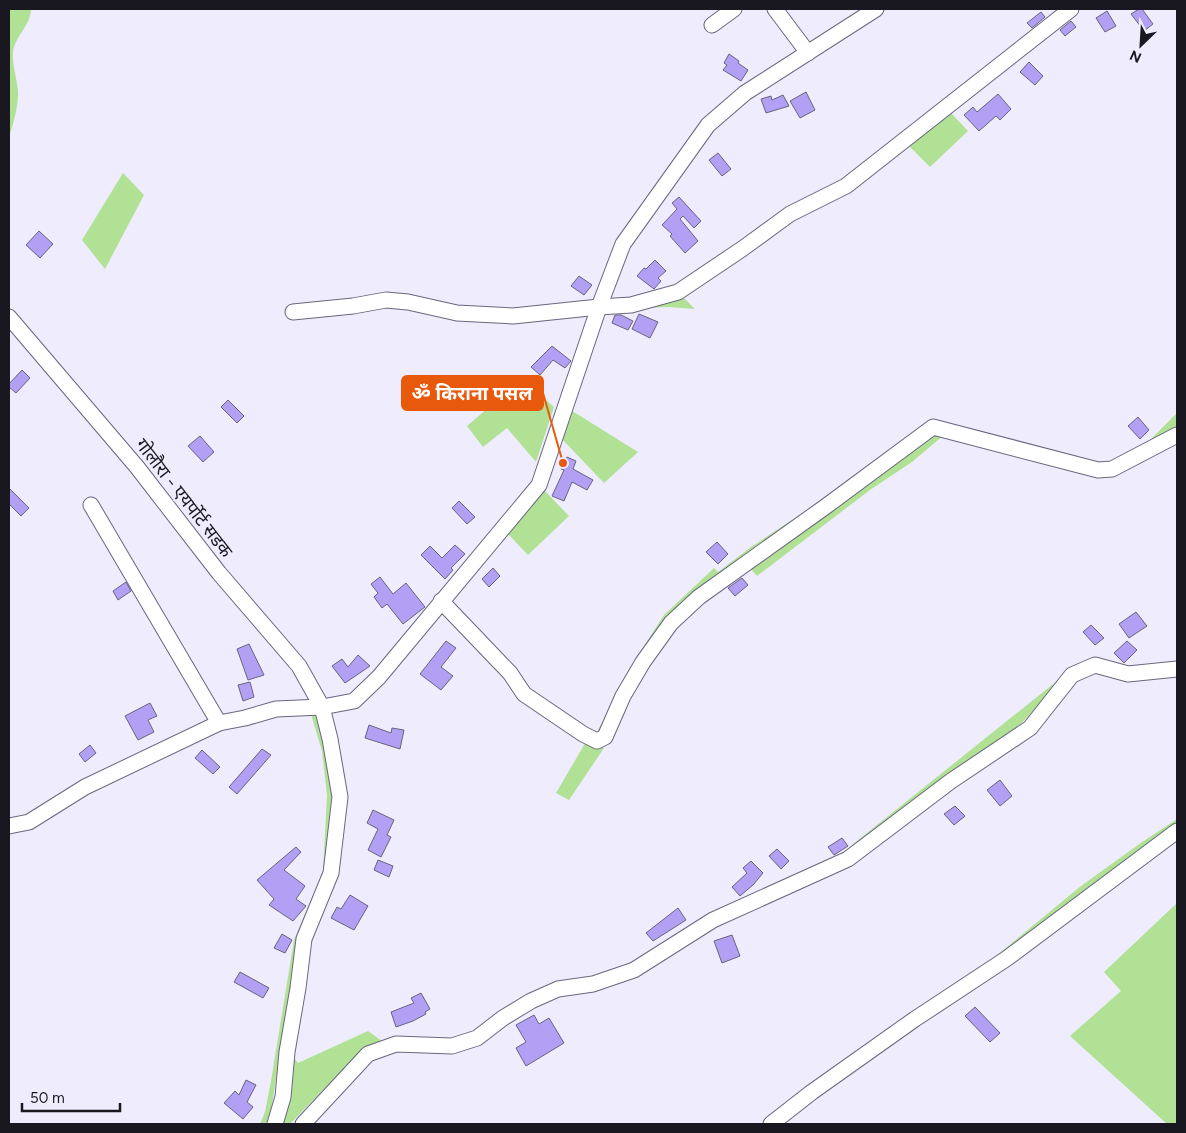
<svg xmlns="http://www.w3.org/2000/svg" width="1186" height="1133" viewBox="0 0 1186 1133" font-family="Figtree,'Noto Sans Devanagari',sans-serif">
<style>
.green{fill:#b1e194}
.building{fill:#b2a0f5;stroke:#68647c}
.lines{fill:none;stroke-linecap:round;stroke-linejoin:round}
.minor-casing{stroke:#6a667e;stroke-width:17}
.minor{stroke:#fff;stroke-width:15}
.labels{text-anchor:middle;stroke-width:4.5;stroke-linejoin:round;paint-order:stroke}
.street-label{font-size:18px;fill:#191821;stroke:#efedfd}
.leader{fill:none;stroke:#e8590c;stroke-width:2}
.callout-dot{fill:#e8590c;stroke:#efedfd;stroke-width:2}
.callout{fill:#e8590c;stroke:#e8590c;stroke-width:2}
.callout-label{font-size:19px;text-anchor:middle;font-weight:bold;fill:#fff}
</style>
<rect width="100%" height="100%" fill="#efedfd"/>
<g class="green">
<path d="M10,9H31C31,25 15,36 13,52C12,65 17,78 18,91C19,103 13,126 9,137V14Z"/>
<polygon points="950,112 968,131 930,167 907,144"/>
<polygon points="123,173 144,195 105,269 82,240"/>
<polygon points="683,297 695,309 667,307 630,309"/>
<polygon points="522,379 554,407 536,462 507,428 483,447 467,426"/>
<polygon points="569,409 638,452 604,483 560,437"/>
<polygon points="1177,413 1177,430 1139,451"/>
<polygon points="929,435 944,435 912,462 870,490 757,576 750,568"/>
<polygon points="543,489 569,516 528,555 506,532"/>
<polygon points="834,492 697,593 613,715 595,737 584,730 597,732 633,663 664,615 714,568 718,572 751,547"/>
<polygon points="1073,668 1018,727 854,847 852,845"/>
<polygon points="310,711 315,712 328,752 332,796 325,871 283,1033 271,1111 266,1124 260,1124 265,1112 271,1081 294,940 323,872 327,795 322,751"/>
<polygon points="587,740 604,748 569,800 556,793"/>
<polygon points="1177,819 1177,824 1144,846 1077,899 990,961 1081,886 1142,842"/>
<polygon points="1177,903 1177,1124 1167,1124 1070,1036 1121,991 1104,972"/>
<path d="M368,1031L382,1041C346,1062 319,1095 290,1124H282L291,1054L298,1063Z"/>
</g>
<g class="building">
<polygon points="1139,9 1142,9 1153,24 1144,31 1131,14"/>
<polygon points="1107,11 1116,26 1105,32 1096,18"/>
<polygon points="1041,12 1045,17 1032,28 1027,23"/>
<polygon points="1071,21 1076,27 1065,36 1060,30"/>
<polygon points="729,54 739,61 738,63 748,70 741,81 723,70 727,65 724,63"/>
<polygon points="1029,62 1043,76 1035,85 1020,72"/>
<polygon points="806,92 815,110 800,118 790,101"/>
<polygon points="998,94 1011,109 1000,120 996,116 979,131 964,115 973,107 977,112"/>
<polygon points="783,95 789,106 766,113 761,99 771,96 772,100"/>
<polygon points="718,153 731,169 722,176 709,160"/>
<polygon points="679,197 701,221 694,228 683,216 680,219 698,241 685,253 670,236 672,234 662,225 677,209 672,203"/>
<polygon points="39,231 53,244 40,258 26,245"/>
<polygon points="655,260 666,271 658,278 661,281 654,289 637,276 644,268 646,269"/>
<polygon points="579,276 592,285 584,295 571,286"/>
<polygon points="639,314 658,322 650,338 632,329"/>
<polygon points="615,315 621,315 633,321 628,330 612,323"/>
<polygon points="552,346 571,361 565,368 553,360 540,375 531,367"/>
<polygon points="22,370 30,378 16,393 9,387 9,384"/>
<polygon points="228,400 244,416 237,423 221,407"/>
<polygon points="1138,417 1149,430 1140,439 1128,426"/>
<polygon points="200,436 214,452 203,462 188,446"/>
<polygon points="567,457 576,461 573,469 593,480 587,490 572,482 564,501 552,496 564,470 561,469"/>
<polygon points="9,488 29,508 21,516 9,504"/>
<polygon points="459,501 475,517 467,524 452,508"/>
<polygon points="717,542 728,554 718,564 706,552"/>
<polygon points="455,545 465,554 451,568 453,570 445,579 421,555 430,546 442,558"/>
<polygon points="493,568 500,576 489,587 482,579"/>
<polygon points="380,577 393,594 406,583 425,607 403,624 387,604 382,608 374,597 378,593 371,584"/>
<polygon points="742,578 748,585 735,596 728,588"/>
<polygon points="126,582 131,591 118,600 113,591"/>
<polygon points="1136,612 1147,626 1129,638 1119,624"/>
<polygon points="1091,625 1104,638 1095,645 1083,632"/>
<polygon points="446,641 456,648 441,667 453,676 441,690 420,674"/>
<polygon points="1127,641 1137,650 1124,663 1114,653"/>
<polygon points="249,644 264,675 248,680 237,649"/>
<polygon points="358,655 370,666 345,683 332,666 342,659 348,667"/>
<polygon points="250,682 254,697 243,701 238,685"/>
<polygon points="150,703 157,716 148,720 154,732 138,740 125,716"/>
<polygon points="369,725 391,733 392,728 404,730 400,749 365,738"/>
<polygon points="90,745 96,753 85,762 79,754"/>
<polygon points="262,749 271,755 237,794 229,787"/>
<polygon points="202,750 220,767 213,774 195,758"/>
<polygon points="1000,780 1012,796 1000,806 987,790"/>
<polygon points="955,806 965,816 954,825 944,814"/>
<polygon points="373,810 394,820 387,835 391,837 381,857 368,850 378,829 367,823"/>
<polygon points="842,838 848,846 834,855 828,847"/>
<polygon points="296,847 301,852 284,870 305,886 296,899 306,906 293,921 269,905 274,899 257,880"/>
<polygon points="777,849 789,861 781,869 769,856"/>
<polygon points="378,860 393,866 389,877 374,870"/>
<polygon points="751,861 763,873 753,885 740,896 732,887 747,873 743,868"/>
<polygon points="350,895 368,906 354,930 331,918 337,907 341,909"/>
<polygon points="678,908 686,920 653,941 646,933"/>
<polygon points="282,934 292,940 285,953 274,948"/>
<polygon points="732,935 740,956 722,963 714,941"/>
<polygon points="240,972 269,988 263,998 234,982"/>
<polygon points="421,993 430,1009 425,1012 426,1014 413,1021 396,1027 391,1012 414,1003 411,998"/>
<polygon points="975,1007 1000,1033 990,1042 965,1016"/>
<polygon points="534,1015 539,1024 549,1018 564,1043 526,1066 516,1048 526,1042 516,1025"/>
<polygon points="246,1080 256,1085 247,1102 253,1107 243,1119 224,1103 235,1091 239,1095"/>
</g>
<g class="lines">
<defs>
<g id="minor">
<polyline points="775,9 808,53"/>
<polyline points="712,25 734,9"/>
<polyline points="293,312 353,306 386,300 408,302 457,313 513,316 599,307 631,305 678,292 742,249 790,214 846,186 1071,9"/>
<polyline points="9,317 137,467 219,573 299,666 322,707 330,739 340,797 331,873 304,939 298,988 287,1052 283,1097 275,1124"/>
<polyline points="91,505 219,723"/>
<polyline points="441,601 510,673 524,694 583,734 597,741 605,737 623,696 643,662 671,623 699,597 825,507 933,427 1098,470 1112,469 1177,435"/>
<polyline points="9,826 29,822 85,787 219,723 245,718 276,709 322,707 354,701 379,677 539,485 599,307 623,244 708,125 745,93 876,9"/>
<polyline points="303,1124 368,1054 396,1044 452,1046 477,1038 503,1018 531,1001 558,989 593,984 634,970 713,920 848,859 951,781 1030,728 1072,675 1095,665 1128,674 1177,669"/>
<polyline points="771,1124 812,1092 915,1019 1006,959 1177,831"/>
</g>
</defs>
<use href="#minor" class="minor-casing"/>
<use href="#minor" class="minor"/>
</g>
<g class="labels">
<g class="street-label">
<text transform="translate(184 498) rotate(52)" y="6">गोलौरा - एयर्पोर्ट सडक</text>
</g>
</g>
<path class="leader" d="M563 463L543 393"/>
<circle class="callout-dot" cx="563" cy="463" r="5"/>
<rect class="callout" x="402" y="376" width="141" height="34" rx="5"/>
<g class="callout-label">
<text x="472" y="400">ॐ किराना पसल</text>
</g>
<rect width="1186" height="1133" fill="none" stroke="#191821" stroke-width="20"/>
<g transform="translate(1141 45) rotate(205)" stroke="#efedfd" stroke-width="4" paint-order="stroke">
<path d="M0-4L9 19L0 12L-9 19Z" fill="#191821"/>
<text y="-8" font-size="14" font-weight="bold" text-anchor="middle" fill="#191821">N</text>
</g>
<path d="M22 1103v8h98v-8" fill="none" stroke="#191821" stroke-width="2.5"/>
<text x="30" y="1103" font-size="15" fill="#191821" stroke="#efedfd" stroke-width="4" paint-order="stroke">50 m</text>
</svg>
